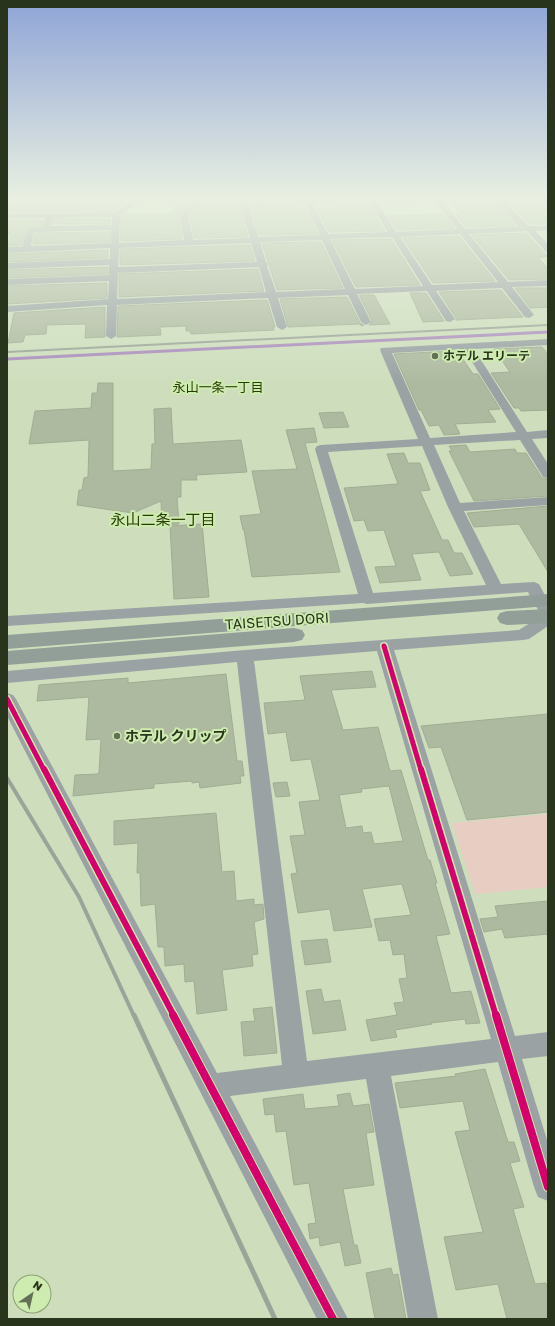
<svg xmlns="http://www.w3.org/2000/svg" width="555" height="1326" viewBox="0 0 555 1326" font-family="'Golos Text','Noto Sans JP',sans-serif">
<style>
.green{fill:#e8cdc2}
.lines{fill:none;stroke-linecap:round;stroke-linejoin:round}
.stream{stroke:#aa8cbd;stroke-width:3}
.building{fill:#aebaa0;stroke:#a0ad93;fill-rule:evenodd}
.minor{fill:#9aa2a4;fill-rule:evenodd}
.highway{fill:#929e98;fill-rule:evenodd}
.rail-far2{stroke:#9ba498;stroke-width:2}
.rail-far1{stroke:#9ba498;stroke-width:4}
.rail{stroke:#9ba498;stroke-width:5}
.cycleway-far2-casing{stroke:#ceebb0;stroke-width:8}
.cycleway-far1-casing{stroke:#ceebb0;stroke-width:9}
.cycleway-casing{stroke:#ceebb0;stroke-width:10}
.cycleway-far2{stroke:#d6006c;stroke-width:5}
.cycleway-far1{stroke:#d6006c;stroke-width:6}
.cycleway{stroke:#d6006c;stroke-width:8}
.poi-dot{fill:#637055;stroke:#ceebb0;stroke-width:1.5}
.labels{text-anchor:middle;stroke-width:4;stroke-linejoin:round;paint-order:stroke}
.far-poi-label{font-size:12px;font-weight:bold;fill:#29341d;stroke:#ceebb0;text-anchor:start}
.far-neighbourhood-label{font-size:13px;fill:#273d04;stroke:#ceebb0}
.street-label{font-size:14px;fill:#29341d;stroke:#ceebb0}
.poi-label{font-size:14px;font-weight:bold;fill:#29341d;stroke:#ceebb0;text-anchor:start}
.neighbourhood-label{font-size:15px;fill:#273d04;stroke:#ceebb0}
</style>
<rect width="100%" height="100%" fill="#cedebd"/>
<polygon class="green" points="548,814 548,887 475,894 452,823"/>
<g class="lines">
<polyline class="stream" points="7,359 548,332"/>
</g>
<g class="building">
<polygon points="24,198 60,200 71,198 94,198 126,200 113,212 7,212 7,210"/>
<polygon points="493,198 516,226 466,227 455,214 461,214 450,201"/>
<polygon points="504,198 548,198 548,224 529,224"/>
<polygon points="180,203 189,204 179,215 182,239 121,241 121,217 124,215 169,214"/>
<polygon points="206,204 239,206 248,237 194,238 190,215 200,205"/>
<polygon points="337,204 368,204 385,231 329,232 317,209 339,208"/>
<polygon points="295,205 297,209 306,209 318,234 259,235 250,206"/>
<polygon points="443,214 454,228 397,230 387,216"/>
<polygon points="54,219 110,219 110,224 53,224"/>
<polygon points="7,220 43,220 42,226 26,227 21,246 8,246 11,234 7,234"/>
<polygon points="110,232 110,242 33,244 35,233"/>
<polygon points="526,233 547,256 538,258 548,268 548,279 509,280 472,235"/>
<polygon points="459,236 495,281 433,283 403,238"/>
<polygon points="391,239 420,285 356,287 332,240"/>
<polygon points="321,242 343,288 277,290 262,243"/>
<polygon points="250,245 255,261 120,265 120,249"/>
<polygon points="108,250 108,258 7,262 7,254"/>
<polygon points="108,267 108,274 7,278 7,270"/>
<polygon points="258,269 264,291 119,297 119,274"/>
<polygon points="107,283 107,298 7,304 7,286"/>
<polygon points="515,288 548,288 548,307 530,308"/>
<polygon points="501,290 523,317 456,320 456,318 439,292"/>
<polygon points="410,293 426,293 444,321 423,322"/>
<polygon points="359,295 374,295 390,324 369,325 372,321"/>
<polygon points="347,297 360,323 364,325 361,326 360,324 288,327 280,299"/>
<polygon points="267,300 275,327 273,327 274,330 191,334 190,331 186,331 186,326 160,327 161,335 117,337 118,306"/>
<polygon points="105,307 105,337 85,338 86,324 47,325 46,334 25,335 23,342 8,343 14,313"/>
<polygon points="542,347 548,354 548,410 521,411 519,408 514,408 491,373 510,372 494,349"/>
<polygon points="454,351 458,352 473,374 478,374 500,409 488,410 496,422 455,424 460,434 444,435 439,425 429,426 421,410 419,410 394,354"/>
<polygon points="98,383 113,383 113,471 151,469 152,444 155,444 154,409 171,408 173,444 241,440 247,472 196,475 197,480 181,480 181,497 177,497 179,524 162,525 161,501 133,513 77,505 79,490 82,490 84,478 88,477 89,440 29,444 34,416 35,411 91,408 92,393 97,393"/>
<polygon points="343,412 349,427 324,428 319,413"/>
<polygon points="314,428 317,442 305,443 340,572 252,577 244,530 243,530 240,516 261,514 252,471 297,469 286,430"/>
<polygon points="466,445 470,452 515,449 517,453 526,453 542,478 548,479 548,496 474,501 449,451 452,451 449,446"/>
<polygon points="404,453 408,463 420,463 430,490 420,491 442,540 448,540 454,553 462,553 473,574 450,576 439,552 412,554 421,580 380,583 375,567 396,566 384,530 368,531 364,520 354,521 344,488 398,484 387,454"/>
<polygon points="548,506 548,572 519,524 474,527 467,513"/>
<polygon points="202,524 209,597 174,599 170,526"/>
<path d="M372,671L376,687L331,690L343,730L378,727L390,771L401,770L428,860H430L437,883H435L450,934L436,936L451,993L471,991L480,1023L466,1024L465,1019L431,1023L432,1024L395,1030L397,1037L371,1041L366,1020L397,1015L394,1003L404,1002L399,979L407,978L404,954L393,955L390,940L379,941L374,919L411,915L402,884L362,889L372,927L334,931L330,909L298,913L291,874L297,873L290,836L305,835L299,802L320,800L311,759L291,761L286,732L268,734L264,703L305,700L300,676ZM389,786L403,841L374,844L371,832L363,833L362,826L346,828L339,795L362,792L361,789Z"/>
<polygon points="226,674 237,761 242,761 244,776 240,776 241,783 200,788 199,782 192,783 192,781 154,784 154,788 73,796 75,775 98,774 99,772 101,739 86,740 89,697 37,701 39,685 128,678 128,683"/>
<polygon points="548,714 548,812 467,820 441,747 429,748 421,726"/>
<polygon points="287,782 290,796 276,797 273,783"/>
<polygon points="216,813 222,872 234,871 236,901 254,899 254,905 263,904 264,919 254,922 258,954 252,955 253,966 222,970 227,1010 197,1014 194,981 185,982 184,964 165,966 164,947 158,947 155,904 141,906 140,873 137,873 138,843 114,845 114,821"/>
<polygon points="548,901 548,934 505,938 502,929 484,932 480,919 498,917 495,906"/>
<polygon points="327,939 331,962 305,965 301,941"/>
<polygon points="321,989 324,1002 340,1000 346,1030 313,1034 306,991"/>
<polygon points="272,1007 277,1053 244,1056 241,1022 255,1021 253,1009"/>
<polygon points="485,1069 508,1142 514,1142 520,1161 510,1163 524,1207 513,1209 535,1284 546,1283 548,1291 548,1319 507,1319 498,1284 456,1290 444,1237 483,1232 455,1132 470,1130 463,1101 400,1108 395,1083 456,1076 455,1074"/>
<polygon points="350,1093 353,1106 369,1104 374,1132 366,1133 374,1185 343,1189 354,1245 357,1245 361,1263 345,1266 340,1242 320,1246 319,1237 310,1239 308,1224 316,1223 309,1183 294,1185 286,1131 276,1132 274,1114 265,1115 263,1099 303,1094 305,1109 339,1106 337,1095"/>
<polygon points="391,1268 393,1275 398,1274 406,1319 375,1319 366,1273"/>
</g>
<g class="lines">
<g class="minor">
<path d="M135,198H143L120,216L119,243L184,240L180,215L193,202L167,200L163,198L241,200L242,198H250L249,200L431,198L427,200L376,201L396,232L457,229L432,198H440L465,229L519,227L494,198H502L528,226H548V230L535,231L548,244V252L545,251L527,231L469,234L508,282L548,280V286L512,287L534,315L529,318L525,317L502,288L436,291L455,319L450,322L446,321L427,291L357,294L371,322L366,325L361,322L348,295L278,298L287,327L282,330L277,327L268,298L117,305L116,336L111,339L106,336L107,305L7,312V306L108,299L109,281L7,285V279L109,275V265L7,269V263L110,259V248L7,253V247H22L27,228L43,227L45,218H7V214L114,213ZM201,202L240,204L250,238L193,240L188,215ZM369,202L388,232L328,234L312,203ZM305,203L320,235L258,237L248,204ZM112,217V225L51,226L53,218ZM111,230V243L31,246L34,232ZM460,234L498,282L432,285L400,237ZM392,237L423,286L355,289L330,239ZM322,240L345,289L276,292L267,266L268,264L266,262L260,242ZM251,243L257,262L118,267L119,248ZM259,267L266,292L117,299L118,273Z"/>
<path d="M548,339V345L474,349L527,432L548,430V438L532,439L548,464V478L543,477L520,440L434,445L460,503L548,497V505L464,511L501,584L534,582L539,584L548,601V626L529,639L523,640L394,650L515,1036L548,1032V1056L522,1059L548,1143V1201L538,1197L534,1187L498,1062L391,1076L438,1319H408L366,1079L230,1096L348,1319H317L7,716V693L13,695L16,699L217,1073L282,1065L237,662L7,683V671L245,650L519,630L542,615L532,601L528,592L367,604L363,603L7,626V616L358,594L315,449L317,446L321,445L418,439L380,350L381,348ZM464,349L516,432L430,438L392,353ZM422,446L448,507L486,585L373,593L328,452ZM377,651L491,1039L307,1061L254,661Z"/>
</g>
<g class="highway">
<polygon points="548,594 548,606 7,649 7,635"/>
<polygon points="548,609 548,623 507,625 500,623 497,618 500,613 507,611"/>
<polygon points="294,628 302,630 305,635 302,640 294,642 7,665 7,651"/>
</g>
<polyline class="rail-far2" points="7,352 548,325"/>
<polyline class="rail-far1" points="7,778 79,897 134,1016"/>
<polyline class="rail" points="134,1015 275,1319"/>
<defs>
<g id="cycleway-far2">
<polyline points="384,646 421,770"/>
<polyline points="7,699 44,770"/>
</g>
<g id="cycleway-far1">
<polyline points="44,769 174,1016"/>
<polyline points="421,769 496,1016"/>
</g>
<g id="cycleway">
<polyline points="173,1015 333,1319"/>
<polyline points="496,1015 548,1187"/>
</g>
</defs>
<use href="#cycleway-far2" class="cycleway-far2-casing"/>
<use href="#cycleway-far1" class="cycleway-far1-casing"/>
<use href="#cycleway" class="cycleway-casing"/>
<use href="#cycleway-far2" class="cycleway-far2"/>
<use href="#cycleway-far1" class="cycleway-far1"/>
<use href="#cycleway" class="cycleway"/>
</g>
<linearGradient id="sky" x2="0" y2="1"><stop stop-color="#8fa4d7"/><stop offset="0.52" stop-color="#e9f0e1"/><stop offset="1" stop-color="#e9f0e1" stop-opacity="0"/></linearGradient>
<rect width="555" height="383" fill="url(#sky)"/>
<g class="poi-dot">
<circle cx="435" cy="356" r="4"/>
<circle cx="117" cy="736" r="4"/>
</g>
<g class="labels">
<g class="far-poi-label">
<text x="443" y="360">ホテル エリーテ</text>
</g>
<g class="far-neighbourhood-label">
<text x="218" y="392">永山一条一丁目</text>
</g>
<g class="street-label">
<text transform="translate(277 621) rotate(-4)" y="5">TAISETSU DORI</text>
</g>
<g class="poi-label">
<text x="125" y="741">ホテル クリップ</text>
</g>
<g class="neighbourhood-label">
<text x="163" y="525">永山二条一丁目</text>
</g>
</g>
<rect width="555" height="1326" fill="none" stroke="#29341d" stroke-width="16"/>
<g transform="translate(32 1294) rotate(34)"><circle r="19" fill="#ceebb0" stroke="#8ca275"/>
<path d="M0-3L7 15L0 10L-7 15Z" fill="#637055"/>
<text y="-6" font-size="11" font-weight="bold" text-anchor="middle" fill="#29341d">N</text>
</g>
</svg>
